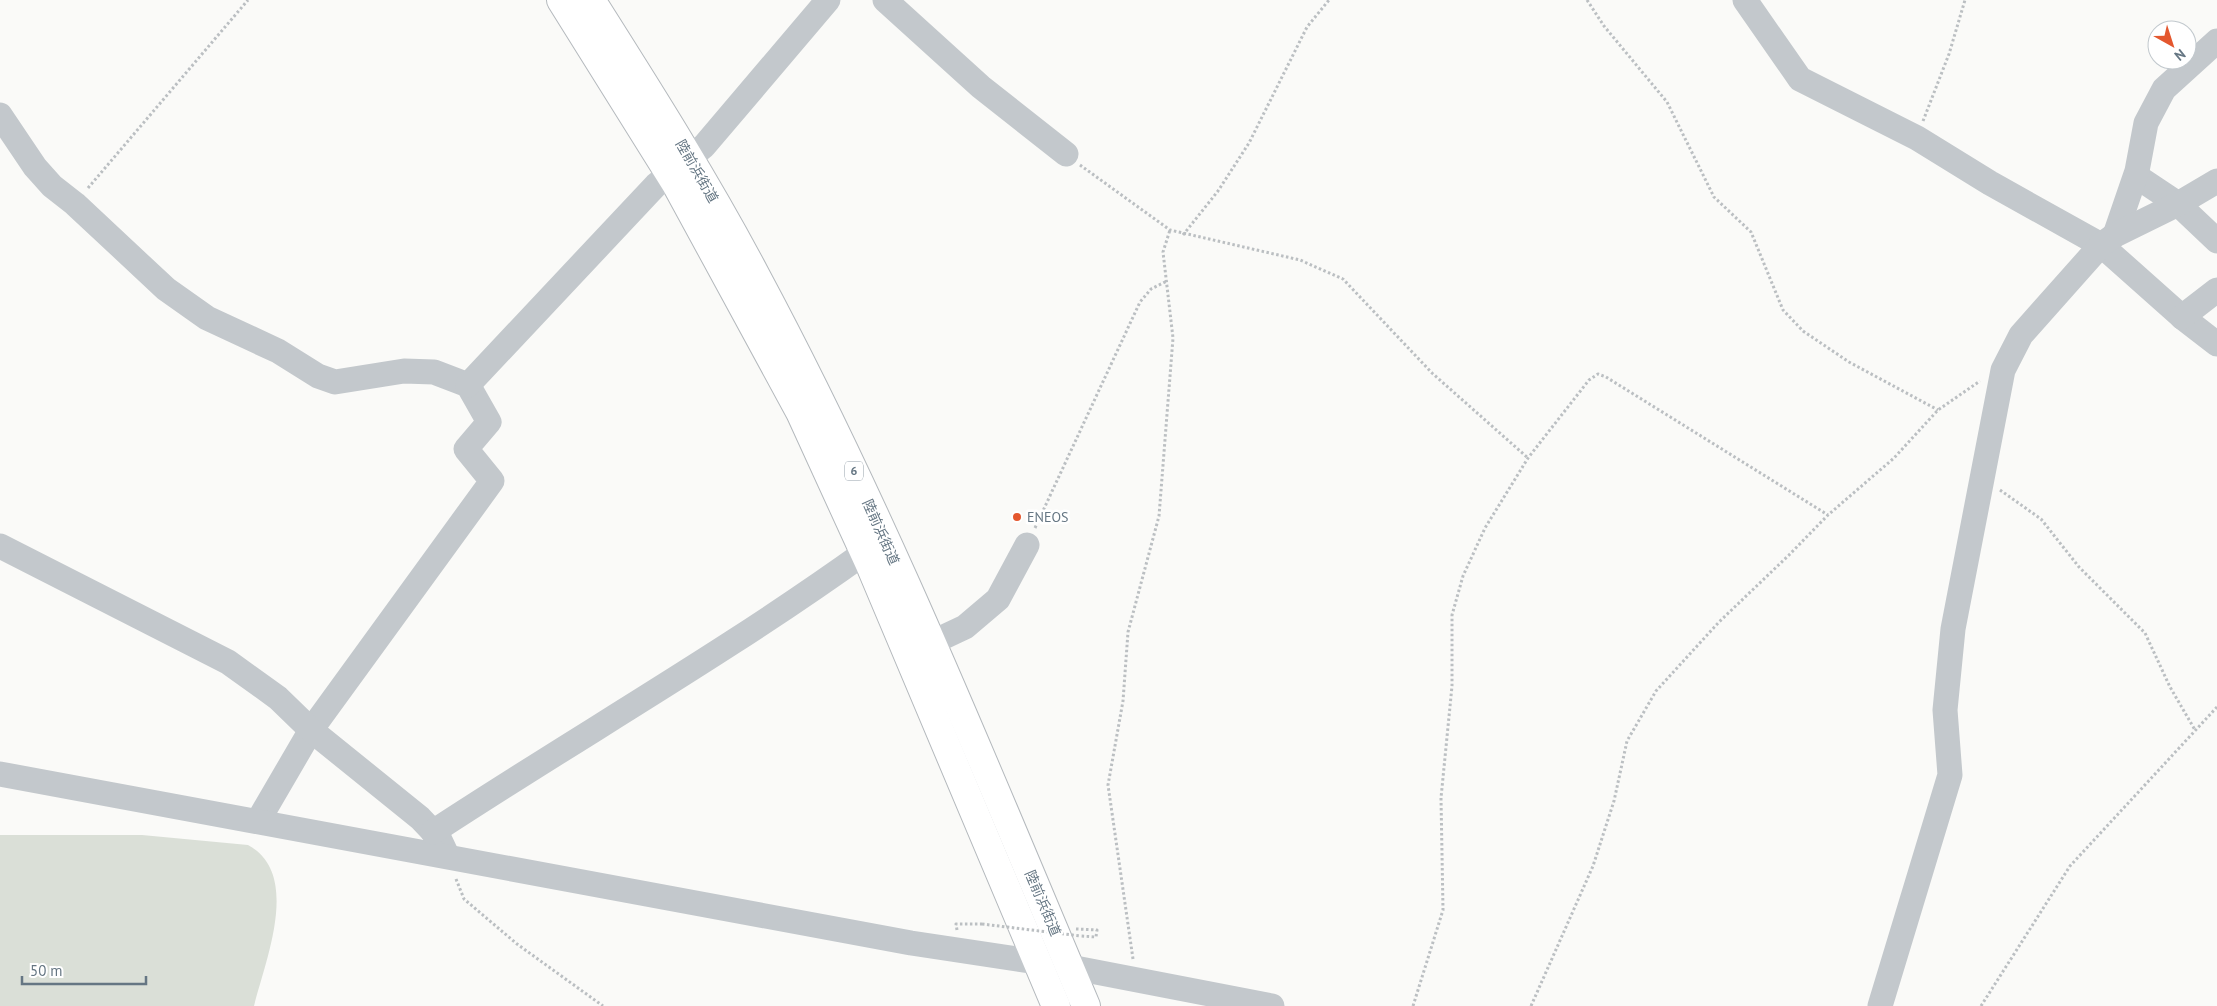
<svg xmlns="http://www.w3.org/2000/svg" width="2217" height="1006" viewBox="0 0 2217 1006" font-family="'PT Sans','Noto Sans JP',sans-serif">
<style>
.green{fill:#dadfd7}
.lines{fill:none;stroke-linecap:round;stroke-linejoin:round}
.highway-casing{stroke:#b4b9bd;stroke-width:30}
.path{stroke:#bbbfc2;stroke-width:3;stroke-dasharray:2.5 2.5;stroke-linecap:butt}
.minor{stroke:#c3c8cc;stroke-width:25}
.highway{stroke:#fff;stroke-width:28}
.path-bridge{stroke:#bbbfc2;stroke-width:3;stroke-dasharray:2.5 2.5;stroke-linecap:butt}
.poi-dot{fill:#e4572e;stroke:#fff;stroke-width:2}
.labels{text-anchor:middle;stroke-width:5;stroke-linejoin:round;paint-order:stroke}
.shield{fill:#fff;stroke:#939fa8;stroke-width:1}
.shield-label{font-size:12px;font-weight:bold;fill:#657683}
.street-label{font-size:14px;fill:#657683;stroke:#fff}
.poi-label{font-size:14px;fill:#657683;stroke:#fff;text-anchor:start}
</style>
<rect width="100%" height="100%" fill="#fafaf8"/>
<path class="green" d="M0,835H142L248,845C302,874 265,961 254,1006H0Z"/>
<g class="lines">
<defs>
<g id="highway">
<polyline points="561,0 676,184 800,412 870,565 1056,1006"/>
<path d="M591,0C648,90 706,181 756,276C882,511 982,760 1086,1006"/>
</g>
</defs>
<use href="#highway" class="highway-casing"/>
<g class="path">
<polyline points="1587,0 1604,26 1667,102 1714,197 1751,232 1783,310 1803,331 1849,362 1938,410"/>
<polyline points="1923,121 1949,54 1965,0"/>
<polyline points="1080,165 1170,230 1300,260 1343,279 1432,373 1528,458"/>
<polyline points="88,188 248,0"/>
<polyline points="1183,235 1218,191 1249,143 1307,27 1329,0"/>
<polyline points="2000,490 2041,519 2079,567 2145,633 2170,687 2195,730"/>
<polyline points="1035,528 1140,302 1151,289 1167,281"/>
<polyline points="456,879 464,899 517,944 603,1006"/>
<polyline points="1076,929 1097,930 1096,937 1081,936"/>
<polyline points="957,930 956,924 982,924"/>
<polyline points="1133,959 1108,785 1123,701 1128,632 1159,516 1173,338 1163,252 1170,230"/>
<polyline points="1413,1006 1443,910 1441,798 1452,686 1452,615 1463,576 1485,528 1528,458 1589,380 1598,374 1606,377 1828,515"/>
<polyline points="1531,1006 1593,866 1614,801 1627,741 1656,691 1719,622 1789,555 1828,515 1894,458 1938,410 1980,381"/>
<polyline points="1981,1006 2070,866 2217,707"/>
</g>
<g class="minor">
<polyline points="885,0 981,87 1066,154"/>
<polyline points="1745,0 1800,79 1917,138 1990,183 2101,245 2182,317 2217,344"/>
<polyline points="0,115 35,167 52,186 75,204 166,289 207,318 278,351 318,376 335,382 404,371 434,372 468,385 489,422 466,449 492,481 311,730 258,821"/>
<polyline points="2136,176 2178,204 2217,241"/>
<polyline points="2115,235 2137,171 2146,123 2164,89 2217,41"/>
<polyline points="2182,317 2217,290"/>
<polyline points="468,385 656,185 704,146 828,0"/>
<polyline points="0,546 228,662 278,698 311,730 420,818 439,838 447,855"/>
<polyline points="914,651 965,627 998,599 1027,545"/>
<polyline points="0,774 911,943 1070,967 1272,1006"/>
<path d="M433,832C576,738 725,653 864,553"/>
<polyline points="1880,1006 1950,775 1945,710 1953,629 2003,370 2021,335 2101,245 2115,235 2178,204 2217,181"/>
</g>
<use href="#highway" class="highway"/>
<polyline class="path-bridge" points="982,924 1081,936"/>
</g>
<circle class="poi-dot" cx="1017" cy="517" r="5"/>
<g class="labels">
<rect class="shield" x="845" y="461.5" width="18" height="19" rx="4"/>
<g class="shield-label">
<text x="854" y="475">6</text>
</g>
<g class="street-label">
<text transform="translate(697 171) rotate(60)" y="5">陸前浜街道</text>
<text transform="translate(881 532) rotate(66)" y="5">陸前浜街道</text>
<text transform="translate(1043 903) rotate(67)" y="5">陸前浜街道</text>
</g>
<g class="poi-label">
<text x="1027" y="522">ENEOS</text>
</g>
</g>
<g transform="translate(2172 45) rotate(141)"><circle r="24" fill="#ffffff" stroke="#c1c8cd"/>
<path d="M0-4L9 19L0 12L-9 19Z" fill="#e4572e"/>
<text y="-8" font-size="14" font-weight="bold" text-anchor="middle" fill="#657683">N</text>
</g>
<path d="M22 976v8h124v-8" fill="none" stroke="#657683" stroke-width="2.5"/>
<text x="30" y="976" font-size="15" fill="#657683" stroke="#ffffff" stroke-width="4" paint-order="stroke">50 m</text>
</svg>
